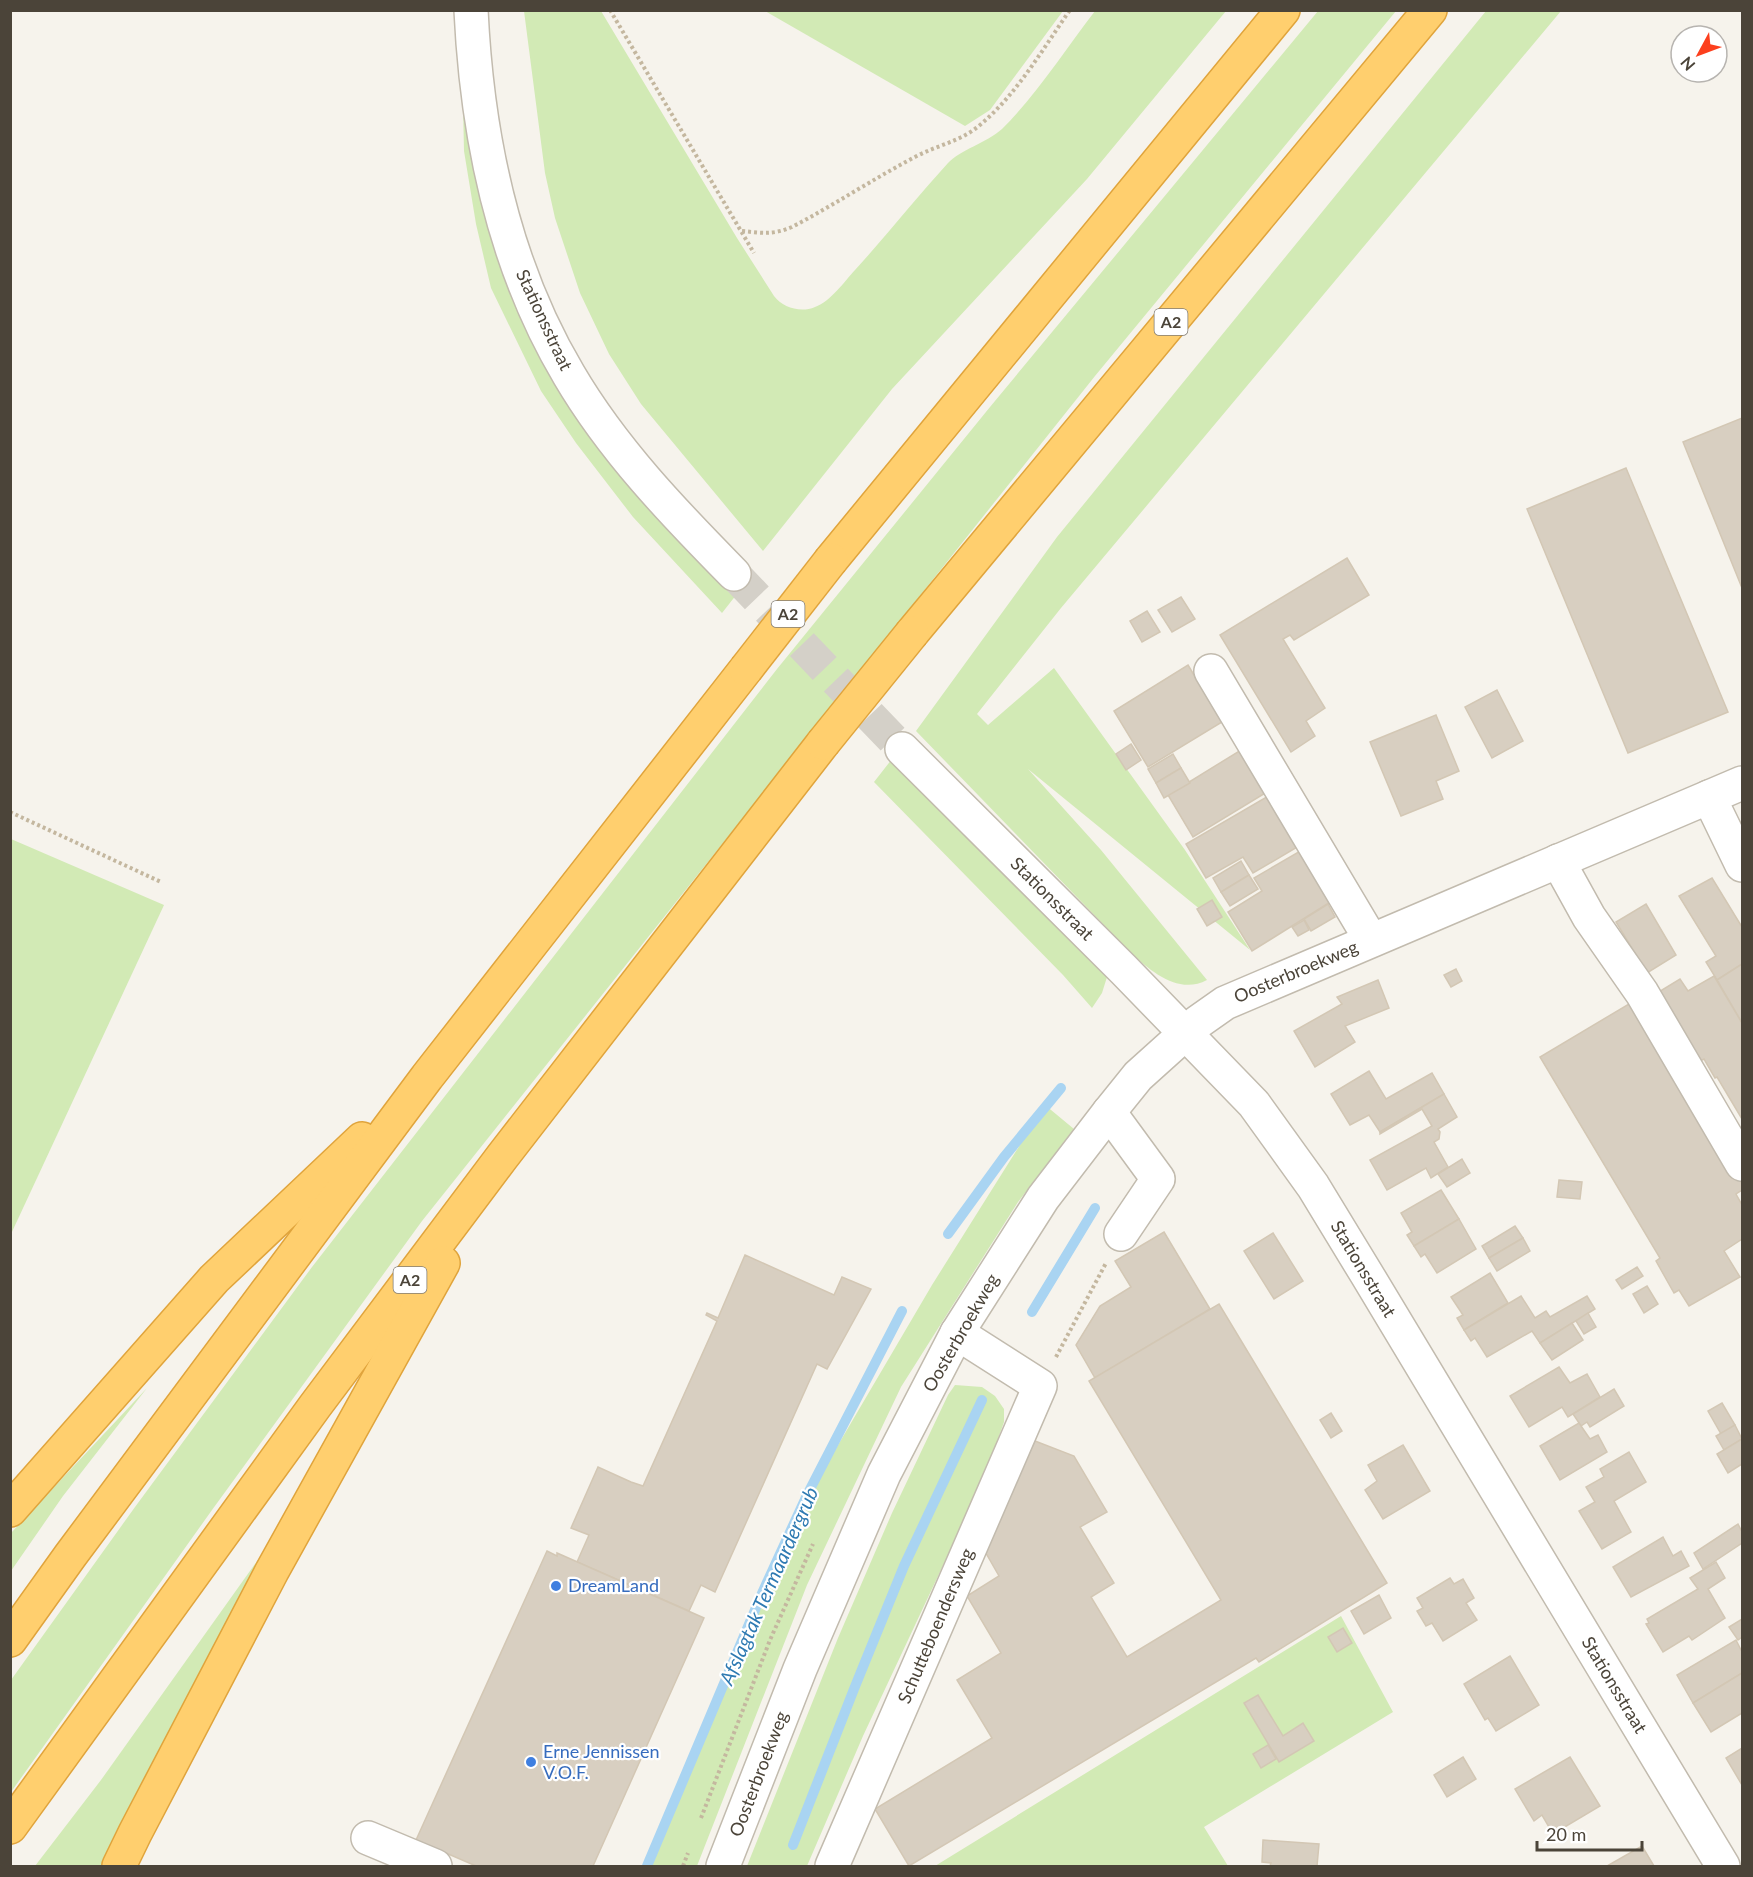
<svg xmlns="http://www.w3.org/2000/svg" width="1753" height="1877" viewBox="0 0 1753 1877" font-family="Lato,sans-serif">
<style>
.green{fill:#d2eab5}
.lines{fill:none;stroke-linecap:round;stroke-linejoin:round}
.stream{stroke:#a9d4f2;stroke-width:10}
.building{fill:#d8cfc1;stroke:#d3c7b4;stroke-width:1.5}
.minor-tunnel{stroke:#d4d0c8;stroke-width:33;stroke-dasharray:33 16;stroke-linecap:butt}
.minor-casing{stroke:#c2bbae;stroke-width:36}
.highway-casing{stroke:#e0a43c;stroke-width:36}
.path{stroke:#c4b79f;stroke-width:4;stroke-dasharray:3 3;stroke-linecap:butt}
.minor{stroke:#fff;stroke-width:33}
.highway{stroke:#ffcf6e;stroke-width:33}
.highway-bridge-casing{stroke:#e0a43c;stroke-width:36;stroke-linecap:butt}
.highway-bridge{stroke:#ffcf6e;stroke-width:33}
.shop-dot{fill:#3f7fe0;stroke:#fff;stroke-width:2}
.labels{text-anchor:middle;stroke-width:4.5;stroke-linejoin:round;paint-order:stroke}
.shield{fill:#fff;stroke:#817c74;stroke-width:1.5}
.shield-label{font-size:16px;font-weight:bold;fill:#4b4439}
.street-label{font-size:18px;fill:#4b4439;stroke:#fff}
.shop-label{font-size:18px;fill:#366cbe;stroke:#fff;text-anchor:start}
.water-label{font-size:20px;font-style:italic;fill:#2e7ab2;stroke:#fff}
</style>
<rect width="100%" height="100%" fill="#f6f3ec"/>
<g class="green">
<polygon points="461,11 486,11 502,165 564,357 744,585 722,613 633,517 576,443 541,391 491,288 476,224 464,151"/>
<path d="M524,11H601L737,238L774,296C783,308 801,313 815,307C831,301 844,282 855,270C887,235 916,198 948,163C960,150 986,143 1002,129C1037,94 1065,50 1095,11H1226L1087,179L892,389L763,551L641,404L609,354L580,293L555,218L545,173Z"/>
<polygon points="765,11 1063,11 990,110 965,126"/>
<polygon points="1318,11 1396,11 1095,376 422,1221 212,1510 11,1792 11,1680 135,1507 312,1267 777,669 990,407"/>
<path d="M1486,11H1561L1061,608L977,714L988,725L1054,668L1185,850L1250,950L1028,769L1101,850L1207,980C1179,995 1152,972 1132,954L916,731L1057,537Z"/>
<polygon points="892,759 1107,977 1102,993 1092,1008 1063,975 874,782"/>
<polygon points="11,839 164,905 11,1234"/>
<polygon points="1045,1105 1074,1129 1018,1202 901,1387 807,1585 697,1866 651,1866 778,1559 831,1457 932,1285"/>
<polygon points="955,1385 982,1387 995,1396 1004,1409 1004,1422 984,1478 863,1736 807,1866 747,1866 838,1638 892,1513 948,1395"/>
<polygon points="147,1388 63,1496 11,1571 11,1533"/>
<polygon points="260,1557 101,1866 35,1866 101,1780"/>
<polygon points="1341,1616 1393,1712 1204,1827 1228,1866 935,1866"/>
</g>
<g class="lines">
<g class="stream">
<polyline points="948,1234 1004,1157 1061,1088"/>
<polyline points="1032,1312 1095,1208"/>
<polyline points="793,1845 854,1689 904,1566 982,1400"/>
<polyline points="647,1866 763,1591 807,1495 902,1311"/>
</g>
</g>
<g class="building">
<polygon points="1742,418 1742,588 1683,442"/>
<polygon points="1626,468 1728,712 1628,753 1527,509"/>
<polygon points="1347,558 1369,595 1294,640 1290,635 1283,639 1325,708 1306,721 1315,736 1291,752 1220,635"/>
<polygon points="1181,597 1195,619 1172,632 1158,610"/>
<polygon points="1147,611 1160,632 1142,642 1130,621"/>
<polygon points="1188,665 1222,722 1148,767 1114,711"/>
<polygon points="1497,690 1523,741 1492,758 1465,707"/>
<polygon points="1436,715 1459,771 1436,781 1443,799 1401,816 1370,742"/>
<polygon points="1131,744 1141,760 1126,770 1116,754"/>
<polygon points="1241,750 1267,792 1193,837 1168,795"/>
<polygon points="1173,754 1181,768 1156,783 1148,769"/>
<polygon points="1181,768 1190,783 1164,798 1156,783"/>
<polygon points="1270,795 1299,846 1253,873 1243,857 1206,878 1186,844"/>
<polygon points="1302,850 1332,901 1252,951 1228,912 1262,891 1254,878"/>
<polygon points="1241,861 1249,875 1221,892 1213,878"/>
<polygon points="1249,875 1258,889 1230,906 1221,892"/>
<polygon points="1712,878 1742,927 1742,964 1717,980 1706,962 1716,956 1679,896"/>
<polygon points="1212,900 1222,917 1207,926 1197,909"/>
<polygon points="1328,904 1335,917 1311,931 1304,919"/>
<polygon points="1646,904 1676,955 1647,973 1616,922"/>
<polygon points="1304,920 1309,930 1298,936 1292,927"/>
<polygon points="1742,964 1742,1023 1717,980"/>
<polygon points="1456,969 1462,981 1451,987 1444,975"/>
<polygon points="1714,976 1742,1023 1742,1119 1717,1077 1715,1078 1704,1059 1698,1062 1657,993 1680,979 1688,991"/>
<polygon points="1378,980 1389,1008 1345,1026 1355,1042 1315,1067 1294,1031 1342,1004 1337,997"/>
<polygon points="1634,1001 1742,1183 1742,1190 1736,1194 1742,1205 1742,1239 1724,1251 1740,1277 1689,1306 1679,1290 1674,1293 1656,1261 1660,1258 1540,1057"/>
<polygon points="1369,1071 1386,1099 1432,1073 1444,1094 1380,1132 1369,1115 1350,1125 1331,1094"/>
<polygon points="1444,1094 1457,1117 1438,1129 1440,1132 1439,1139 1434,1142 1448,1167 1431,1178 1426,1168 1387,1190 1370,1160 1432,1126 1422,1109 1380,1134 1380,1132"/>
<polygon points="1462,1159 1470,1173 1447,1187 1438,1174"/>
<polygon points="1559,1180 1582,1182 1580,1199 1557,1197"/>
<polygon points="1441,1190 1459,1219 1414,1246 1407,1235 1412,1232 1401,1213"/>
<polygon points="1459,1219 1476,1249 1437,1273 1425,1254 1421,1257 1414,1246"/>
<polygon points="1515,1226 1523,1238 1489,1258 1482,1246"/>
<polygon points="1164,1232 1210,1309 1095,1378 1076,1345 1100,1306 1131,1287 1115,1261"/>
<polygon points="1273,1233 1303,1281 1274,1299 1244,1251"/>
<polygon points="1523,1238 1530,1251 1497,1271 1489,1258"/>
<polygon points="745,1255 834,1295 842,1277 871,1289 827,1369 817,1364 715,1592 701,1585 689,1611 577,1562 589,1535 571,1528 598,1467 631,1482 643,1486 717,1321 706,1315 707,1313 718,1318"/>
<polygon points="1637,1267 1643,1276 1622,1289 1616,1280"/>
<polygon points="1490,1273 1508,1303 1464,1330 1457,1318 1463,1315 1451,1297"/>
<polygon points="1647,1286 1658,1304 1644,1313 1633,1294"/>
<polygon points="1521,1296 1535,1318 1546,1311 1550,1317 1587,1296 1595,1309 1540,1343 1532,1331 1487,1357 1475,1338 1471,1341 1464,1330"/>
<polygon points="1219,1304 1387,1583 1259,1662 1256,1658 909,1866 875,1809 992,1738 957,1680 1001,1653 967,1596 999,1576 983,1548 1035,1441 1074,1456 1107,1512 1080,1527 1114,1583 1091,1597 1127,1657 1221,1600 1089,1381"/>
<polygon points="1588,1313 1596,1327 1584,1334 1576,1321"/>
<polygon points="1572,1323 1583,1340 1552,1360 1540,1343"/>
<polygon points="1559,1367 1570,1383 1587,1374 1600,1397 1568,1417 1562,1407 1529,1427 1510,1396"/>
<polygon points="1614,1389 1624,1406 1590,1427 1587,1422 1581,1426 1573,1414"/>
<polygon points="1722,1403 1735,1425 1721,1434 1708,1411"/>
<polygon points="1331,1413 1342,1431 1331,1438 1320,1420"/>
<polygon points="1579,1423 1590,1439 1598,1435 1607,1452 1560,1480 1540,1446"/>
<polygon points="1735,1425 1742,1439 1724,1450 1716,1436"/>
<polygon points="1742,1439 1742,1464 1728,1473 1717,1454"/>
<polygon points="1403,1445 1430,1491 1383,1519 1365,1490 1377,1481 1368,1465"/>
<polygon points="1629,1452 1646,1482 1614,1501 1631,1532 1602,1549 1579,1511 1595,1502 1586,1487 1604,1477 1600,1469"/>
<polygon points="1738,1524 1742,1532 1742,1543 1703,1569 1694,1553"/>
<polygon points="1663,1537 1673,1556 1681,1551 1689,1566 1631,1597 1613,1567"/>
<polygon points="547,1551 557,1556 557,1553 704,1618 593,1866 476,1866 416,1840"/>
<polygon points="1716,1562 1725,1578 1708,1589 1725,1618 1692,1640 1689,1636 1663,1652 1646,1624 1649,1623 1647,1619 1698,1589 1690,1578"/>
<polygon points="1450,1578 1454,1584 1463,1579 1474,1598 1466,1603 1477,1620 1443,1641 1432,1623 1426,1626 1417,1611 1423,1608 1417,1598"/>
<polygon points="1379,1595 1391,1618 1364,1634 1351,1611"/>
<polygon points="1742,1619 1742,1637 1738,1640 1729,1627"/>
<polygon points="1343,1628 1352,1643 1337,1652 1328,1637"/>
<polygon points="1736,1640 1742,1652 1742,1673 1693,1703 1677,1675"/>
<polygon points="1510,1656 1539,1705 1496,1731 1488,1718 1485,1720 1464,1684"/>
<polygon points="1742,1673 1742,1713 1711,1732 1693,1703"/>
<polygon points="1258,1695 1283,1736 1303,1723 1314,1741 1279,1762 1244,1703"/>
<polygon points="1268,1745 1276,1759 1261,1768 1253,1754"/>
<polygon points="1742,1748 1742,1785 1726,1758"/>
<polygon points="1463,1757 1476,1779 1447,1797 1434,1775"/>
<polygon points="1570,1757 1600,1806 1553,1834 1542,1815 1534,1821 1515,1789"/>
<polygon points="1263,1840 1319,1844 1317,1866 1270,1866 1271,1863 1262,1862"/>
<polygon points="1642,1846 1654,1866 1607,1866"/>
</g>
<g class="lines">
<polyline class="minor-tunnel" points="734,574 902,749"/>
<defs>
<g id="minor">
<path d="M471,10C477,137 504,266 569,375C613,450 674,513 734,574"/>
<polyline points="1211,671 1371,940"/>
<polyline points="902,749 1124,970 1254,1104 1313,1186 1366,1273 1723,1866"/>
<polyline points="1709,797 1742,865"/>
<polyline points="1558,861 1589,917 1642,993 1742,1164"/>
<polyline points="1109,1112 1158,1179 1121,1234"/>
<polyline points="368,1838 435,1866"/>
<polyline points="723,1866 800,1669 884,1474 957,1333 1043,1198 1109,1112 1138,1076 1198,1022 1225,1003 1742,783"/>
<polyline points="832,1866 1040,1386 957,1333"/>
</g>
<g id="highway">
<polyline points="831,560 1283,10"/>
<polyline points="912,633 1430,10"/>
<polyline points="10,1510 214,1279 362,1139"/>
<polyline points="10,1640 70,1556 427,1077 746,669"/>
<polyline points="10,1827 315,1406 502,1157 823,743"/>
<polyline points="119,1866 135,1833 272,1571 443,1263"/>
</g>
</defs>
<use href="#minor" class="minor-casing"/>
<use href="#highway" class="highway-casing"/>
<g class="path">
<polyline points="610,10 754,253"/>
<path d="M742,231C763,233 773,235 792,227C834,205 873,179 915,157C937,145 960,142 980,125C1017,94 1042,50 1070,10"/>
<polyline points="10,812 161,882"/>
<polyline points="1056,1357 1106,1263"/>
<polyline points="701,1818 770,1640 813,1544"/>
<polyline points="683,1866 688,1853"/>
</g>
<use href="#minor" class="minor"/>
<use href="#highway" class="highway"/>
<defs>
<g id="highway-bridge">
<polyline points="746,669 831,560"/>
<polyline points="823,743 912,633"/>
</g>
</defs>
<use href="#highway-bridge" class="highway-bridge-casing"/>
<use href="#highway-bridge" class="highway-bridge"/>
</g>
<g class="shop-dot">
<circle cx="556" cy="1586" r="6"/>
<circle cx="531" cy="1762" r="6"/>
</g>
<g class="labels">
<g class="shield">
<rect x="1154.5" y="309" width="33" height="26" rx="4.5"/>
<rect x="771.5" y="601" width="33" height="26" rx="4.5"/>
<rect x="393.5" y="1267" width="33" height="26" rx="4.5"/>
</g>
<g class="shield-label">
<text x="1171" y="328">A2</text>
<text x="788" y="620">A2</text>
<text x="410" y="1286">A2</text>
</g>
<g class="street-label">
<text transform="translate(544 320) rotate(65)" y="6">Stationsstraat</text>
<text transform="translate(1052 899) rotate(45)" y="6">Stationsstraat</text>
<text transform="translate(1296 972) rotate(-23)" y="6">Oosterbroekweg</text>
<text transform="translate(1363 1269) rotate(59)" y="6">Stationsstraat</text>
<text transform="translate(961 1333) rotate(-60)" y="6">Oosterbroekweg</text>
<text transform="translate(936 1626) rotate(-67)" y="6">Schutteboendersweg</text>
<text transform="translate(1614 1685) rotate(59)" y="6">Stationsstraat</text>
<text transform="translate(759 1774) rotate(-69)" y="6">Oosterbroekweg</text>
</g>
<g class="shop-label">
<text x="568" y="1592">DreamLand</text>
<text x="543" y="1758">Erne Jennissen<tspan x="543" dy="21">V.O.F.</tspan></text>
</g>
<g class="water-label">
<text transform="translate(769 1586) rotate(-66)" y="7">Afslagtak Termaardergrub</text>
</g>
</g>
<rect width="1753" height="1877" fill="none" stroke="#4b4439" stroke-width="24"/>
<g transform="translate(1699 54) rotate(229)"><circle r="28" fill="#ffffff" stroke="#b7b4b0" stroke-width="1.5"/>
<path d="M0-4.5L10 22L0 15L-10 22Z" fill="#fc3f1d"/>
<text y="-9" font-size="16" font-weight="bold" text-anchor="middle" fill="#4b4439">N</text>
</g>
<path d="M1537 1841v9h105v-9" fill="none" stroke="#4b4439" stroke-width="3"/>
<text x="1546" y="1841" font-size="18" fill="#4b4439" stroke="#ffffff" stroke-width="4.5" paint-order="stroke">20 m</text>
</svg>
